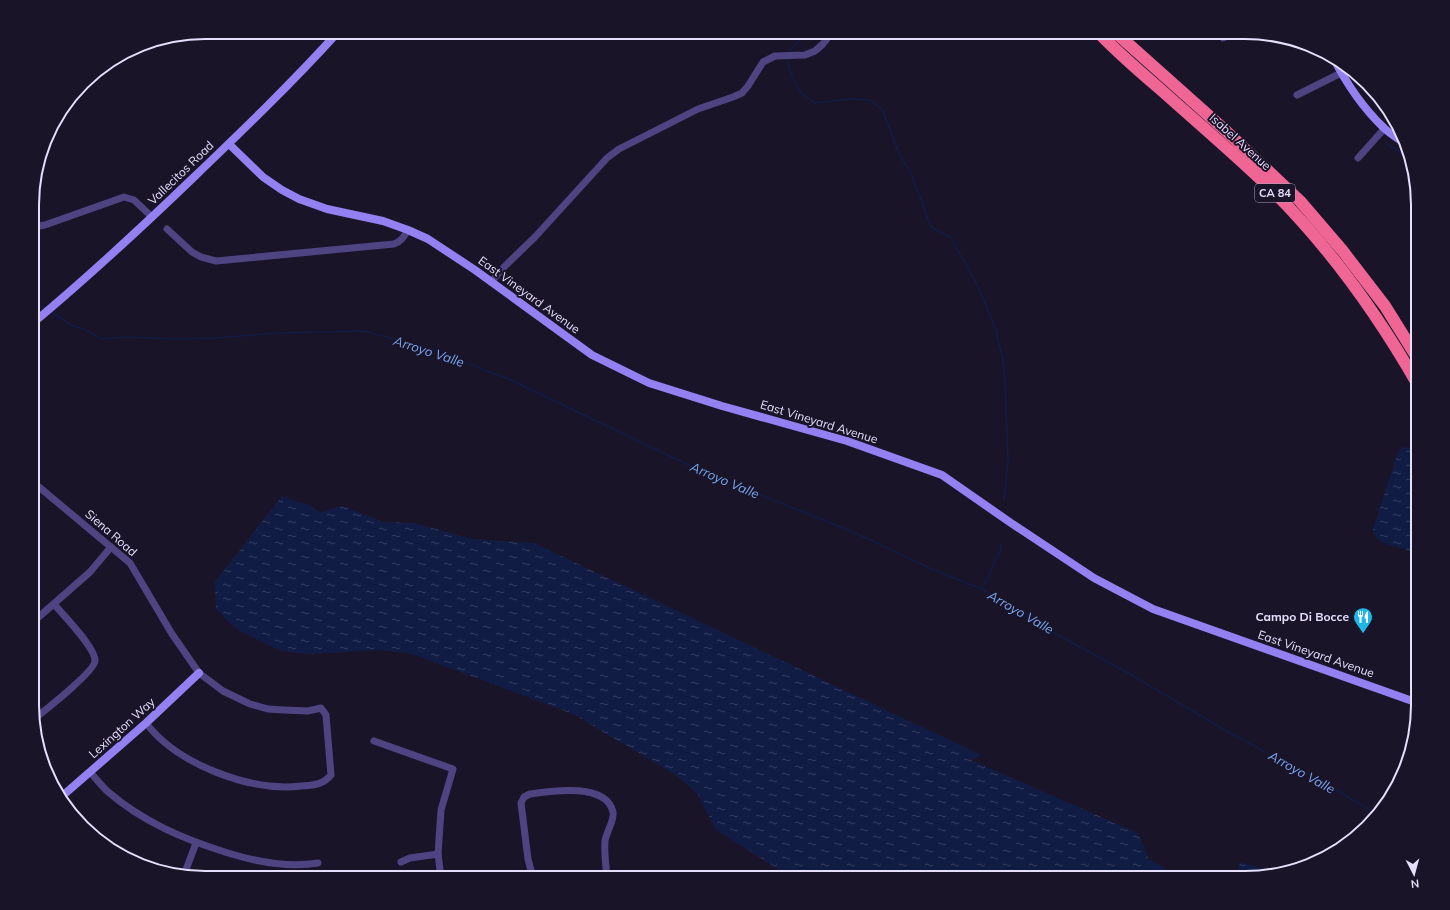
<svg xmlns="http://www.w3.org/2000/svg" width="1450" height="910" viewBox="0 0 1450 910" font-family="Mulish,sans-serif">
<style>
.water{fill:url(#water-ripples)}
.lines{fill:none;stroke-linecap:round;stroke-linejoin:round}
.stream{stroke:#111c44;stroke-width:1.5}
.street{stroke:#4f4482;stroke-width:7}
.secondary{stroke:#9380f1;stroke-width:8}
.highway{stroke:#ef6694;stroke-width:12}
.labels{text-anchor:middle;stroke-width:4;stroke-linejoin:round;paint-order:stroke}
.shield{fill:#1a1429;stroke:#a9a2bd;stroke-width:1}
.shield-label{font-size:11px;font-weight:bold;fill:#e6dffc}
.street-label{font-size:12px;fill:#e6dffc;stroke:#1a1429}
.poi-label{font-size:12px;font-weight:bold;fill:#e6dffc;stroke:#1a1429;text-anchor:end}
.water-label{font-size:13px;font-style:italic;fill:#78a7f1;stroke:#1a1429}
.rim{fill:none;stroke:#e6dffc;stroke-width:2}
</style>
<defs>
<pattern id="water-ripples" width="26" height="14" patternUnits="userSpaceOnUse"><rect width="26" height="14" fill="#111c44"/><path d="M2 4q2-2 4 0t4 0M15 11q2-2 4 0t4 0" fill="none" stroke="#343d60"/></pattern>
</defs>
<rect width="100%" height="100%" fill="#1a1429"/>
<g class="water">
<polygon points="1403,447 1411,448 1418,467 1418,553 1386,544 1376,538 1373,529 1398,452"/>
<polygon points="282,496 298,502 307,504 320,512 343,506 384,522 414,523 472,539 534,543 981,755 971,760 1138,833 1149,859 1180,878 792,878 716,830 697,793 674,774 573,714 409,653 379,650 311,654 281,651 235,628 216,609 215,582"/>
<polygon points="1240,862 1276,872 1256,878 1237,878"/>
</g>
<g class="lines">
<g class="stream">
<polyline points="788,53 807,32"/>
<polyline points="787,59 790,70 799,90 805,96 815,103 850,99 869,100 882,109 898,151 912,176 931,227 950,237 977,284 996,330 1004,366 1006,406 1008,461 1004,501"/>
<polyline points="1387,144 1406,156"/>
<polyline points="1418,194 1414,203 1418,215"/>
<polyline points="1418,275 1412,283 1413,293 1418,302"/>
<polyline points="33,301 46,309"/>
<polyline points="51,312 71,325 84,329 102,339 127,337 177,339 215,338 279,333 364,331 427,348 511,380 703,472 853,532 934,570 982,589 1047,629 1128,673 1230,733 1315,778 1376,813"/>
<polyline points="982,589 1001,549 1001,545"/>
</g>
<g class="street">
<polyline points="1223,38 1238,32"/>
<polyline points="1297,95 1341,73"/>
<polyline points="1358,158 1384,129"/>
<polyline points="33,227 45,225 124,197 134,200 152,217"/>
<path d="M167,229L192,252L201,257L216,261L394,244C402,241 404,236 408,230"/>
<polyline points="491,282 505,266 535,237 607,158 619,149 698,109 733,97 742,93 748,86 763,62 775,56 805,55 815,51 823,44 832,32"/>
<path d="M33,482L130,563L172,634L199,673L223,691L250,704L268,709L284,710L308,711L321,708L326,715L331,775C323,785 313,785 301,786C250,792 177,764 146,723"/>
<polyline points="33,622 90,572 111,547"/>
<path d="M33,720C44,711 94,672 95,661C96,648 63,615 54,604"/>
<polyline points="374,741 453,769 441,810 438,854 441,878"/>
<path d="M91,773C96,779 101,785 107,791C143,822 183,839 228,853C257,862 288,868 318,863"/>
<polyline points="401,862 410,858 438,854"/>
<polyline points="184,875 196,843"/>
<path d="M533,878L528,859L521,803L524,797L530,794C551,791 606,782 613,812C615,819 606,833 605,841C604,853 606,866 607,878"/>
</g>
<g class="secondary">
<path d="M1333,57C1346,83 1363,108 1384,128C1389,133 1396,137 1401,141"/>
<polyline points="229,144 263,177 282,190 299,199 327,209 383,221 408,230 428,239 475,270 592,355 649,383 722,406 847,441 942,475 1011,523 1094,578 1153,609 1418,703"/>
<path d="M33,323C88,277 141,228 193,178C242,131 292,83 338,32"/>
<polyline points="60,798 146,723 199,673"/>
</g>
<g class="highway">
<path d="M1098,32C1117,52 1139,71 1160,89C1198,123 1237,156 1273,191C1330,248 1378,315 1418,385"/>
<polyline points="1115,32 1226,131 1300,201 1342,250 1385,306 1418,359"/>
</g>
</g>
<defs>
<symbol id="restaurant-pin" viewBox="-11 -11 22 30"><path d="M0 17L-7.5 6A9.5 9.5 0 1 1 7.5 6Z" fill="#1fb7e7" stroke="#1a1429"/><path d="M-5-6h1v4h1v-4h1v4h1v-4h1v5L-1.5 .5V6h-2V.5L-5-1ZM5-6V6H3V1.5H1.5Q1.5-4 5-6Z" fill="#fff"/></symbol>
</defs>
<g fill-rule="evenodd">
<use href="#restaurant-pin" x="1352" y="606" width="22" height="30"/>
</g>
<g class="labels">
<rect class="shield" x="1255" y="184" width="40" height="18" rx="3"/>
<g class="shield-label">
<text x="1275" y="197">CA 84</text>
</g>
<g class="street-label">
<text transform="translate(1240 142) rotate(42)" y="4">Isabel Avenue</text>
<text transform="translate(181 173) rotate(-44)" y="4">Vallecitos Road</text>
<text transform="translate(529 295) rotate(36)" y="4">East Vineyard Avenue</text>
<text transform="translate(819 422) rotate(17)" y="4">East Vineyard Avenue</text>
<text transform="translate(111 533) rotate(41)" y="4">Siena Road</text>
<text transform="translate(1316 654) rotate(19)" y="4">East Vineyard Avenue</text>
<text transform="translate(122 728) rotate(-42)" y="4">Lexington Way</text>
</g>
<g class="poi-label">
<text x="1349" y="621">Campo Di Bocce</text>
</g>
<g class="water-label">
<text transform="translate(429 351) rotate(18)" y="5">Arroyo Valle</text>
<text transform="translate(725 480) rotate(23)" y="5">Arroyo Valle</text>
<text transform="translate(1021 612) rotate(30)" y="5">Arroyo Valle</text>
<text transform="translate(1302 772) rotate(29)" y="5">Arroyo Valle</text>
</g>
</g>
<path d="M0 0H1450V910H0ZM205 39H1245A166 166 0 0 1 1411 205V705A166 166 0 0 1 1245 871H205A166 166 0 0 1 39 705V205A166 166 0 0 1 205 39Z" fill="#1a1429" fill-rule="evenodd"/>
<path class="rim" d="M205 39H1245A166 166 0 0 1 1411 205V705A166 166 0 0 1 1245 871H205A166 166 0 0 1 39 705V205A166 166 0 0 1 205 39Z"/>
<g transform="translate(1414 874) rotate(174)" stroke="#1a1429" stroke-width="3" paint-order="stroke">
<path d="M0-3L7 15L0 10L-7 15Z" fill="#e6dffc"/>
<text y="-6" font-size="11" font-weight="bold" text-anchor="middle" fill="#e6dffc">N</text>
</g>
</svg>
